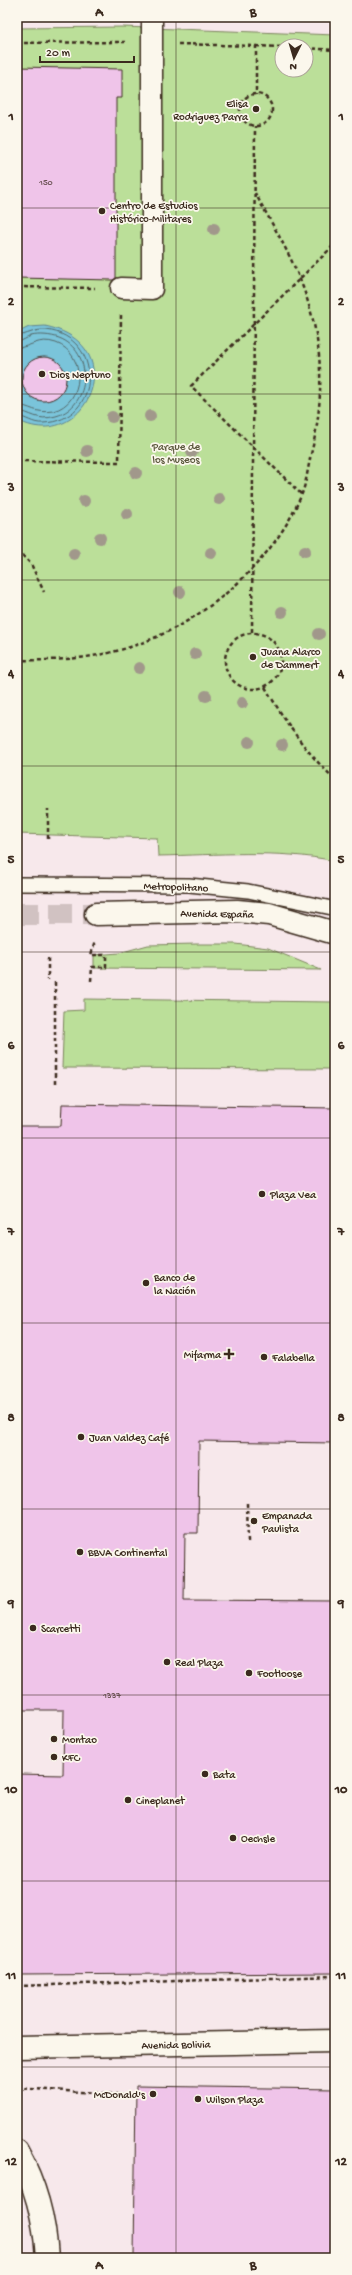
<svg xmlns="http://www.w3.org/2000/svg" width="352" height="2275" viewBox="0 0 352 2275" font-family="'Gochi Hand',sans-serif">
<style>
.green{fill:#bbdf99;stroke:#7b845c;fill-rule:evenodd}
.water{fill:#7ac4da;stroke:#61868f}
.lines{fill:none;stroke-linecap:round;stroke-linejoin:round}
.shore{stroke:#546869;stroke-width:1}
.building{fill:#efc4e9;stroke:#3b2a1e}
.tertiary-tunnel{stroke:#d1c2c2;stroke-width:22;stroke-dasharray:22 11;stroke-linecap:butt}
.service-casing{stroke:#3b2a1e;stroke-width:16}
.pedestrian-casing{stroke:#3b2a1e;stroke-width:23}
.tertiary-casing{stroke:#3b2a1e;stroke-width:25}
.secondary-casing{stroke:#3b2a1e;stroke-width:25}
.path{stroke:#3b2a1e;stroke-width:2.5;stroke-dasharray:4 3;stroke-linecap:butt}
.service{stroke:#fbf7ec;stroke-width:13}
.pedestrian{stroke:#fbf7ec;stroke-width:20}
.tertiary{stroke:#fbf7ec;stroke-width:22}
.secondary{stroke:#fbf7ec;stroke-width:22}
.tree{fill:#a1988b}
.grid{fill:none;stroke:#3b2a1e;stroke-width:1;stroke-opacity:0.55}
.poi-dot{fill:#3b2a1e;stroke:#fbf7ec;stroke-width:1.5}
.labels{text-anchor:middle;stroke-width:3.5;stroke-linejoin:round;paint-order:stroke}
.number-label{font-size:9px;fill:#685051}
.poi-label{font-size:11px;fill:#3b2a1e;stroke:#fbf7ec;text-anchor:start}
.park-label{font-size:11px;fill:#5b573d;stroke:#fbf7ec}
.street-label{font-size:11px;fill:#3b2a1e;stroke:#fbf7ec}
.neatline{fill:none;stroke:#3b2a1e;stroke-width:1.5}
.grid-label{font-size:13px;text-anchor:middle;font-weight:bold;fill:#3b2a1e}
</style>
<rect width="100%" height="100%" fill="#f7e8eb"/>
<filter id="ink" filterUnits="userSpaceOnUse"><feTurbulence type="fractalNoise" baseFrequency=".025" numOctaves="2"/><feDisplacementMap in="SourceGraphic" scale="8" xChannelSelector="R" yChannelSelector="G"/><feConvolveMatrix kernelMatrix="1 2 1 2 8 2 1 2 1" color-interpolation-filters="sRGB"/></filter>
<g filter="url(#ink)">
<g class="green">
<path d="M123,27L335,35V861C277,849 217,855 158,856L157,838L17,834V28ZM282,46H306V70H282Z"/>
<polygon points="197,944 236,944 268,948 321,970 94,968 94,955 119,953 148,945"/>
<polygon points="84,999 332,1002 332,1069 62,1068 64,1011 84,1010"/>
</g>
<path class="water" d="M45,326C134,344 86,456 17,420V333L29,327Z"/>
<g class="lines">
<g class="shore">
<path d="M17,336C27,335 35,329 46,330C105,337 102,421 43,423C33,424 26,417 17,416"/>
<path d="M17,342C23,341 26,338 31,336C39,334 51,335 59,338C94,351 92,406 56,416C36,422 32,412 17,411"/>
<path d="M17,348C32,347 38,337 56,343C87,354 85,403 53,411C35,414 31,406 17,405"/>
</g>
</g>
<g class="building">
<polygon points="17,67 122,69 122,98 116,98 116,278 113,280 17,278"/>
<circle cx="44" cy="379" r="22"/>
<polygon points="62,1104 335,1108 335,1443 199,1441 198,1533 185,1533 184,1600 335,1601 335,1973 17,1975 17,1774 63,1775 64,1710 17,1710 17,1126 61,1126"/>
<polygon points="136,2086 335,2089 335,2258 134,2258"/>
</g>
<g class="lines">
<polyline class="tertiary-tunnel" points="17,914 96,914"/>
<defs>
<polyline id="service" points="17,884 189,885 248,891 332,908"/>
<polyline id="pedestrian" points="121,288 152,289 152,17"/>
<g id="tertiary">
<polyline points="96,914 237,911 269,914 335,933"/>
<path d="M17,2151C36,2185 45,2220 47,2258"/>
</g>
<polyline id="secondary" points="17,2047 335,2041"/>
</defs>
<use href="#service" class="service-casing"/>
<use href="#pedestrian" class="pedestrian-casing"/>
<use href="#tertiary" class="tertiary-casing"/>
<use href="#secondary" class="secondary-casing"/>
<g class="path">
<polyline points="17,43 125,42"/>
<polyline points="178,44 256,46 256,95"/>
<polyline points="256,46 282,47"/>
<polyline points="306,48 335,50"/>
<circle cx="256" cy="110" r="16"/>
<polyline points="17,287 95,288"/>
<polyline points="17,461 119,462 121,315"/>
<polyline points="301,494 191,386 335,244"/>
<polyline points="17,550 31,564 44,592"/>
<polyline points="252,632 255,126"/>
<circle cx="253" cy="661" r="28"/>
<path d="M17,660C55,661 96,659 133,646C203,623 272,564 301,496C307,482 308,465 312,450C321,412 323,372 316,334C305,277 282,242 255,193"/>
<path d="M265,687C285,721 305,752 335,779"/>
<polyline points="48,839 48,809"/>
<polyline points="48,958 48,980"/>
<polyline points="91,981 92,967 106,967 106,955 91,955 95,941"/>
<polyline points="55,1084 55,982"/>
<polyline points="247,1503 248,1542"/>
<polyline points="17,1986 335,1976"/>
<polyline points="17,2088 129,2095"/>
</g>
<use href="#service" class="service"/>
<use href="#pedestrian" class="pedestrian"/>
<use href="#tertiary" class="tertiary"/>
<use href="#secondary" class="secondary"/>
</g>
<g class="tree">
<circle cx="214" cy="229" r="6"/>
<circle cx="150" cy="416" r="6"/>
<circle cx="112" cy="417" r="6"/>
<circle cx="87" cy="451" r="6"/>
<circle cx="192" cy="452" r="6"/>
<circle cx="136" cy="473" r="6"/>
<circle cx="219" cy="499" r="6"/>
<circle cx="84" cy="501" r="6"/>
<circle cx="127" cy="514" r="6"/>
<circle cx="100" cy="538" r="6"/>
<circle cx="305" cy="551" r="6"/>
<circle cx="211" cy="553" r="6"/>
<circle cx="74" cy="554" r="6"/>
<circle cx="180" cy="592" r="6"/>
<circle cx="282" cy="612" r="6"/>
<circle cx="319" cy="634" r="6"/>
<circle cx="195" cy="654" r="6"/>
<circle cx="139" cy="668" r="6"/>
<circle cx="206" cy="696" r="6"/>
<circle cx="242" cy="703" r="6"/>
<circle cx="249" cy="742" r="6"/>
<circle cx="282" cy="745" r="6"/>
</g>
</g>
<path class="grid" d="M176,17V2258M17,208H335M17,394H335M17,580H335M17,766H335M17,952H335M17,1138H335M17,1323H335M17,1509H335M17,1695H335M17,1881H335M17,2067H335"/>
<g class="poi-dot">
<circle cx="256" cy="109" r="4"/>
<circle cx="102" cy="211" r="4"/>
<circle cx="42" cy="374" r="4"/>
<circle cx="253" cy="657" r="4"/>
<circle cx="262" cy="1194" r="4"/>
<circle cx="146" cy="1283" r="4"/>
<path d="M227 1348h4v4h4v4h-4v4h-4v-4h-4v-4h4z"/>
<circle cx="264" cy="1357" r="4"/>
<circle cx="81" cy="1437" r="4"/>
<circle cx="254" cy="1521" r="4"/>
<circle cx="80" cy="1552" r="4"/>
<circle cx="33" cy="1628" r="4"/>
<circle cx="167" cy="1662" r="4"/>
<circle cx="249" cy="1673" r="4"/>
<circle cx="54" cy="1739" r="4"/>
<circle cx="54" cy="1757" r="4"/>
<circle cx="205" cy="1774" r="4"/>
<circle cx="128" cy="1800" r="4"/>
<circle cx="233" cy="1838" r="4"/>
<circle cx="153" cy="2094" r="4"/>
<circle cx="198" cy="2099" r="4"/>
</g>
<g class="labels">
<g class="number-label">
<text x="46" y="185">150</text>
<text x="112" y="1698">1337</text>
</g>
<g class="poi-label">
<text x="248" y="107" text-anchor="end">Elisa<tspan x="248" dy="13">Rodriguez Parra</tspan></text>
<text x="110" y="209">Centro de Estudios<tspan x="110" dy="13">Histórico-Militares</tspan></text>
<text x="50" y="378">Dios Neptuno</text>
<text x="261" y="655">Juana Alarco<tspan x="261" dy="13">de Dammert</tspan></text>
<text x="270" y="1198">Plaza Vea</text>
<text x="154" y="1281">Banco de<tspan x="154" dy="13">la Nación</tspan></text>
<text x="221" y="1358" text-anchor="end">Mifarma</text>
<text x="272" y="1361">Falabella</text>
<text x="89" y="1441">Juan Valdez Café</text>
<text x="262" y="1519">Empanada<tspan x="262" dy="13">Paulista</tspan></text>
<text x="88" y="1556">BBVA Continental</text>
<text x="41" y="1632">Scarcetti</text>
<text x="175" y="1666">Real Plaza</text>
<text x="257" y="1677">Footloose</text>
<text x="62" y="1743">Montao</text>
<text x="62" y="1761">KFC</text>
<text x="213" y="1778">Bata</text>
<text x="136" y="1804">Cineplanet</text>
<text x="241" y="1842">Oechsle</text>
<text x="145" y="2098" text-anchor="end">McDonald's</text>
<text x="206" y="2103">Wilson Plaza</text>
</g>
<g class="park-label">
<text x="176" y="450">Parque de<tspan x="176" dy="13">los Museos</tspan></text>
</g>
<g class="street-label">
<text transform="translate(176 886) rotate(2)" y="4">Metropolitano</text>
<text transform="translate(217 913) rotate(1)" y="4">Avenida España</text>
<text transform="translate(176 2044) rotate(-1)" y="4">Avenida Bolivia</text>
</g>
</g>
<rect width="352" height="2275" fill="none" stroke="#fbf7ec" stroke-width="44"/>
<g transform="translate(294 58) rotate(185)"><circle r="19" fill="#fbf7ec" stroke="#aea59a"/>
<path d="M0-3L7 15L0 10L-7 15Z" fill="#3b2a1e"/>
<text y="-6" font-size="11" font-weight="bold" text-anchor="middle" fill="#3b2a1e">N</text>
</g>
<path d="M40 56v6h94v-6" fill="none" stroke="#3b2a1e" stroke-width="2"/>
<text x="46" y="56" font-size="12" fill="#3b2a1e" stroke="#fbf7ec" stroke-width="3" paint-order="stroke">20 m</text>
<rect x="22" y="22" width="308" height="2231" class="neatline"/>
<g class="grid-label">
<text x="99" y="16">A</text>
<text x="253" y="16">B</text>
<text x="11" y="120">1</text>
<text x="341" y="120">1</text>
<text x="11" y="305">2</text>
<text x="341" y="305">2</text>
<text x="11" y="491">3</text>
<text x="341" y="491">3</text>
<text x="11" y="677">4</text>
<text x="341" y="677">4</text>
<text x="11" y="863">5</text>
<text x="341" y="863">5</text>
<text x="11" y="1049">6</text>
<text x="341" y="1049">6</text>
<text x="11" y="1235">7</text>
<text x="341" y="1235">7</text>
<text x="11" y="1421">8</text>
<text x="341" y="1421">8</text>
<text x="11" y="1607">9</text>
<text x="341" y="1607">9</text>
<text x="11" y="1793">10</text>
<text x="341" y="1793">10</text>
<text x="11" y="1979">11</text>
<text x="341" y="1979">11</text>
<text x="11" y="2165">12</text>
<text x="341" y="2165">12</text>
<text x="99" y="2269">A</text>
<text x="253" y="2269">B</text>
</g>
</svg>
